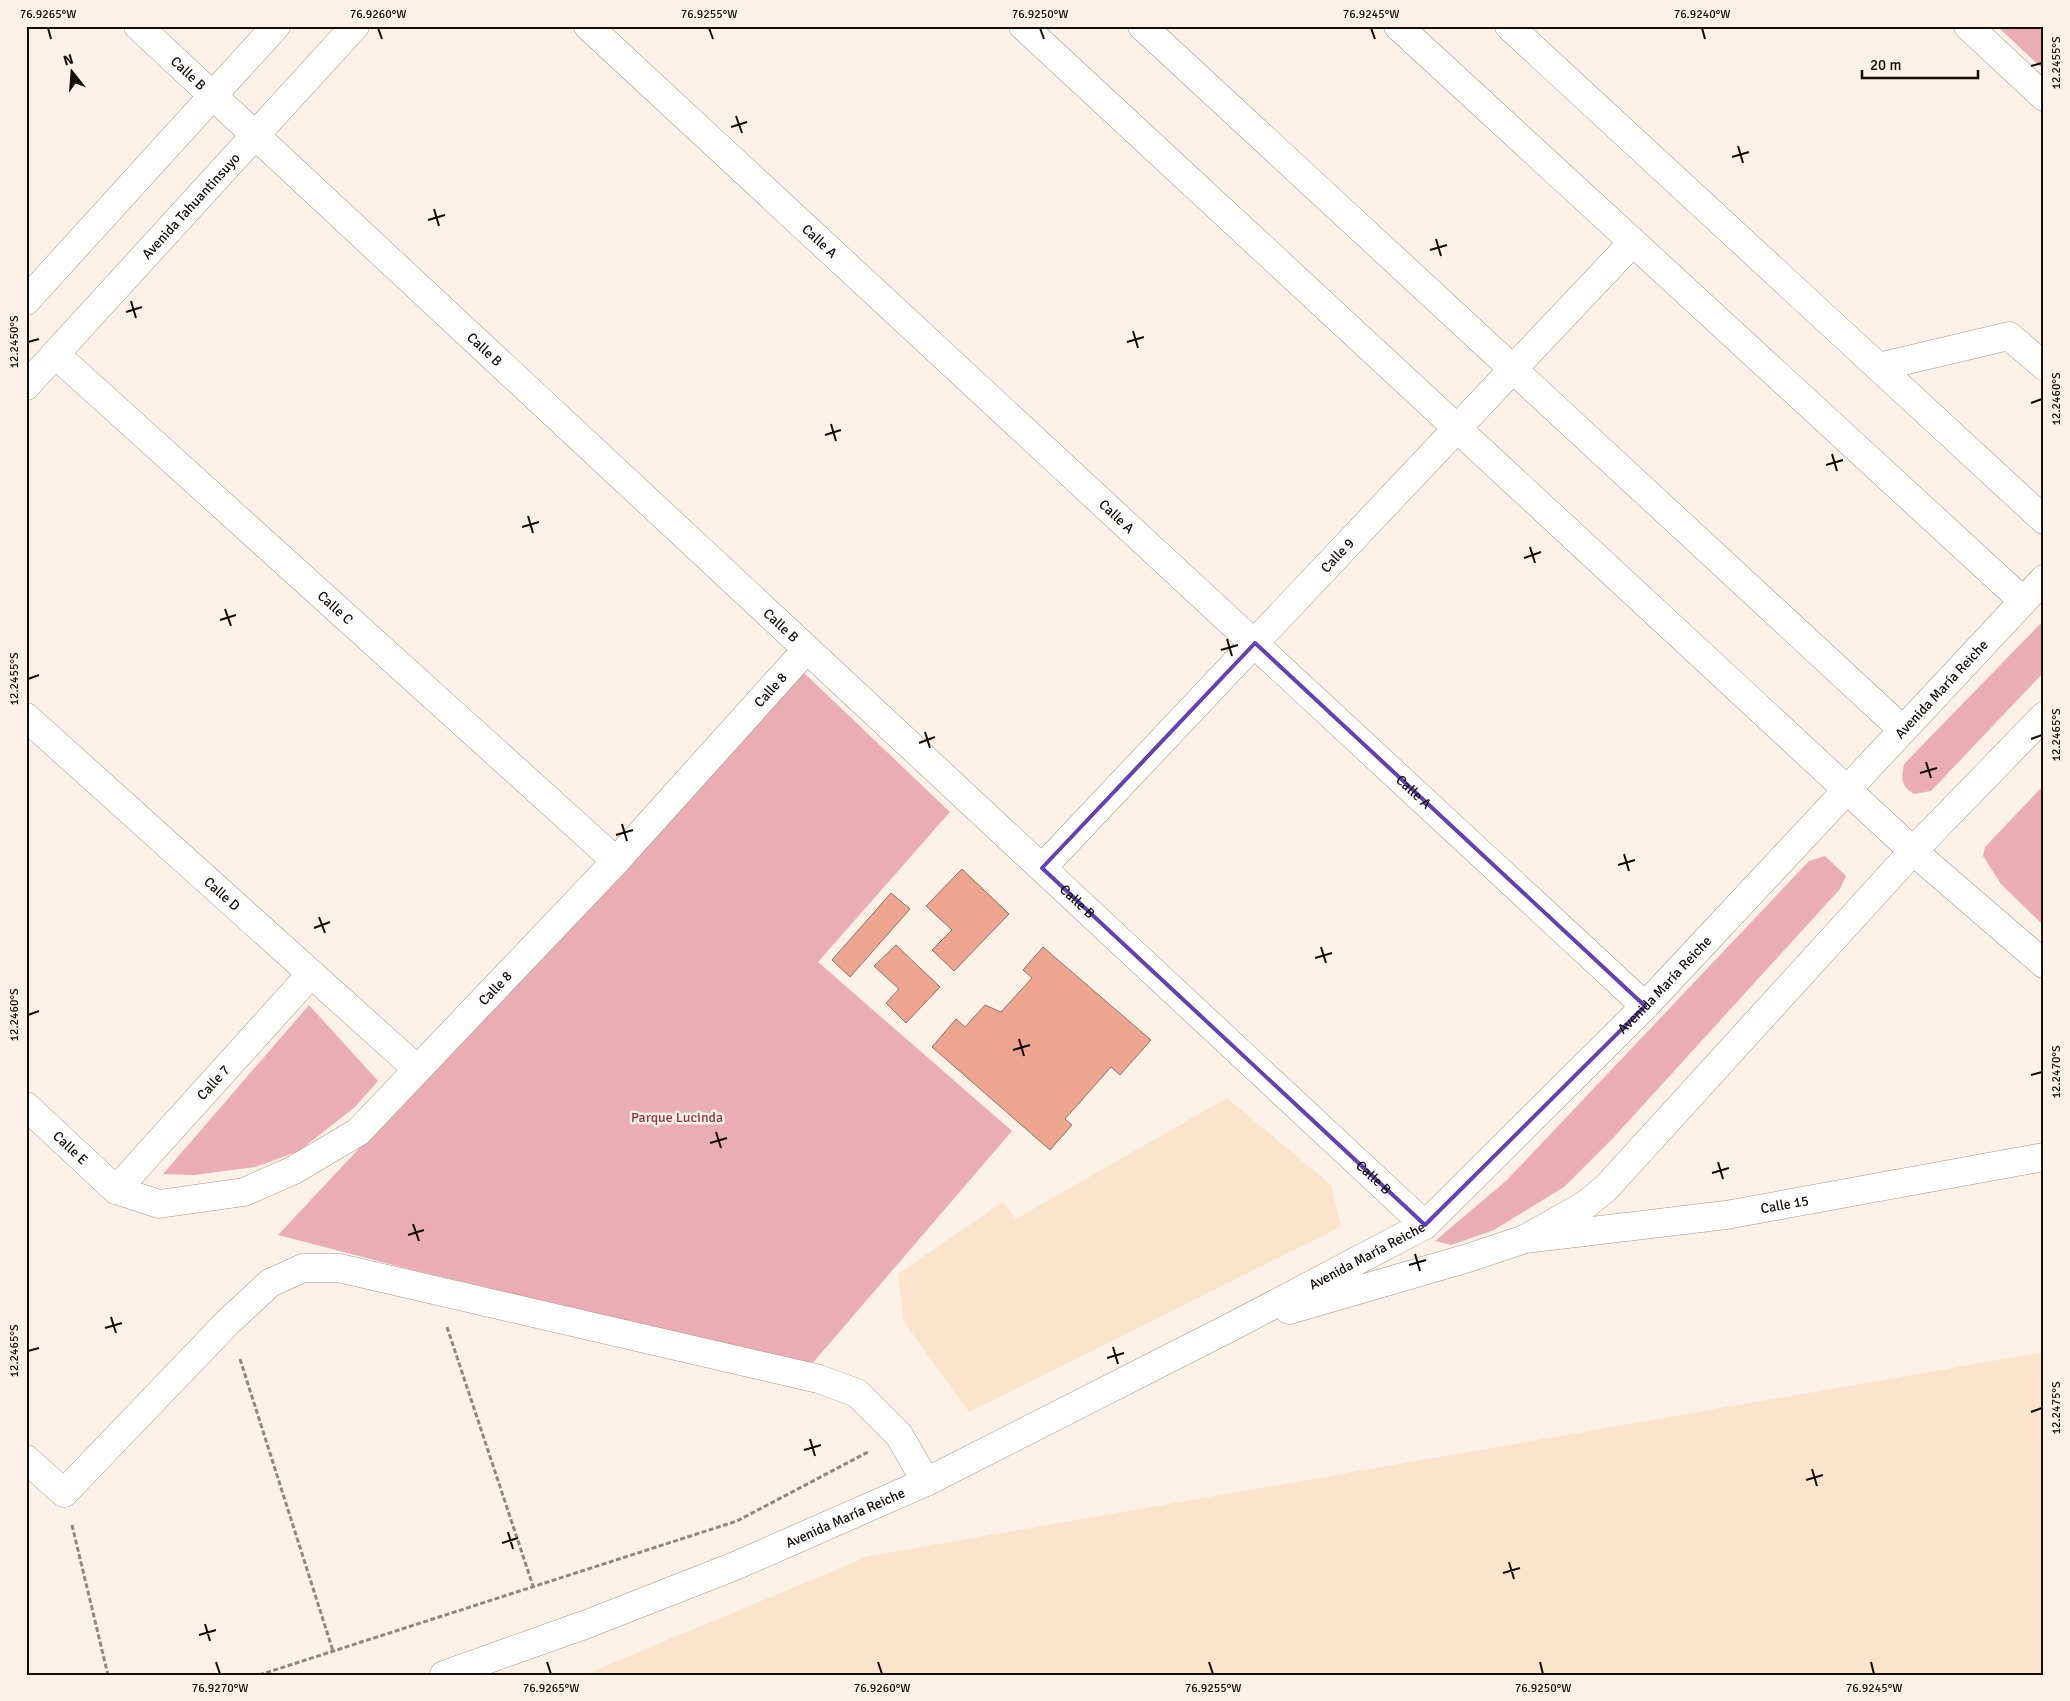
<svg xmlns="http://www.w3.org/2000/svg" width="2070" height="1701" viewBox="0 0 2070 1701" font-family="Signika,sans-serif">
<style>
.built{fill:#fce3cc}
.green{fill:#eaadb4}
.building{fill:#eda590;stroke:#8a736c}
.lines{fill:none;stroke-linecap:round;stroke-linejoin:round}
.minor-casing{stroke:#a59484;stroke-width:29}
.major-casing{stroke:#a59484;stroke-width:29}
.path{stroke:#90877f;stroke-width:3;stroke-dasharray:5 2.5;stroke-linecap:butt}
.minor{stroke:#fff;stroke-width:28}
.major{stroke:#fff;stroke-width:28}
.marked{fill:none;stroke:#6340b8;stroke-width:4;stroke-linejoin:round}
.ticks{fill:none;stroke:#130d08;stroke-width:2}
.labels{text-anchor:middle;stroke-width:5;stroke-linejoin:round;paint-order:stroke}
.street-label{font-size:14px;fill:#130d08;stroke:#fcf1e6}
.park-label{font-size:14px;fill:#8d3546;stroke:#fcf1e6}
.neatline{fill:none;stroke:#130d08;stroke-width:2}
.ticks-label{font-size:12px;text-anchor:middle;fill:#130d08}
</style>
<rect width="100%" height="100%" fill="#fcf1e6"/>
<g class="built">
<polygon points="1227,1098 1331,1185 1341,1227 969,1412 904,1322 898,1274 1003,1202 1016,1219"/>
<polygon points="2044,1352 2044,1675 584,1675 869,1556"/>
</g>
<g class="green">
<polygon points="1997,26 2044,26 2044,70"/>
<path d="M2044,620V672L1931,791L1914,794C1901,786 1901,779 1904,764Z"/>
<polygon points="804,673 950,812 818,962 1012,1131 811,1365 409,1269 278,1235"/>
<polygon points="2044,785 2044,926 2001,884 1983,856 1985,847"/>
<polygon points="1825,856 1846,876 1840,889 1614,1137 1564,1187 1494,1230 1451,1245 1435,1241 1507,1180 1809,861"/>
<polygon points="309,1005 378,1081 355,1107 299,1151 255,1167 194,1175 163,1174"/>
</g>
<g class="building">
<polygon points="962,869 1009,914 954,971 932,950 952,930 926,906"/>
<polygon points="891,893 910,909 850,977 832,960"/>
<polygon points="896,945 940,987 906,1023 886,1003 899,989 874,966"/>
<polygon points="1043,947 1151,1040 1120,1075 1111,1067 1065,1119 1072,1125 1050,1150 932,1047 956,1019 965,1027 985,1005 1001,1012 1032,978 1023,970"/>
</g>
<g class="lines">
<defs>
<g id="minor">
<path id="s1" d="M138,26L1425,1225"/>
<path id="s2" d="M588,26L1645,1006"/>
<polyline points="1023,26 1913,851 2044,964"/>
<polyline points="1509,26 2044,520"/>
<polyline points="1968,26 2044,97"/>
<polyline points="26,301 276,26"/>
<path id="s3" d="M55,354L616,861"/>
<polyline points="1878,367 2009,336 2044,366"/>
<path id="s4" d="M26,386L355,26"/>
<path id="s5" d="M26,717L417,1069"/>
<path id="s6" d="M1042,868L1633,242"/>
<path id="s7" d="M26,1106L116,1190L159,1204L244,1192L294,1170L358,1132L616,861L807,649"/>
<path id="s8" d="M116,1190L311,974"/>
<path id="s9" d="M1525,1239L1726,1215L2044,1157"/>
<polyline points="26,1459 64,1493 228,1322 270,1283 303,1268 339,1268 819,1379 857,1393 899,1435 926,1482"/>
</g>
<g id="major">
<polyline points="1142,26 1903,730"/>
<polyline points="1398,26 2023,601"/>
<polyline points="1289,1310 1468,1258 1525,1239 1585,1205 1606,1188 1913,851 2044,716"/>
<path id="s10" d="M444,1675L587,1624L735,1566L926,1482L1233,1326L1425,1225L1645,1006L2044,579"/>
</g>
</defs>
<use href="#minor" class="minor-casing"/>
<use href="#major" class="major-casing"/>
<g class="path">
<polyline points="447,1327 533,1586"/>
<polyline points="240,1359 333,1651"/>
<polyline points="72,1525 108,1675"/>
<polyline points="259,1675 737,1521 868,1452"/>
</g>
<use href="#minor" class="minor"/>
<use href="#major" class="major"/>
</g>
<path class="marked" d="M1255,643L1645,1006L1425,1225L1042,868Z"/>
<path class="ticks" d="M48,28L51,39M378,28L382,39M709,28L713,39M1040,28L1044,39M1371,28L1375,39M1702,28L1705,39M2031,66L2042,63M736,116L742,133M731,127L747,122M1738,146L1743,163M1732,157L1749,152M434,209L439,226M428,220L445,215M1436,239L1441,256M1430,250L1447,245M131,301L136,318M126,312L142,307M1133,331L1138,348M28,342L39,339M1127,342L1144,337M2031,403L2042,399M831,424L836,441M825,435L841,430M1832,454L1837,471M1826,465L1843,460M528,516L533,533M522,527L539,522M1530,547L1535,563M1524,558L1541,552M225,609L231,626M220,620L236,615M1227,639L1232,656M1221,650L1238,645M28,679L39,675M925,732L930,748M2031,739L2042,735M919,743L935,737M1926,762L1931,778M1920,773L1937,768M622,824L627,841M616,835L633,830M1624,854L1629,871M1618,865L1635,860M319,917L325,933M314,928L330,922M1321,947L1326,963M1315,958L1332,953M28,1015L39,1011M1019,1039L1024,1056M1013,1050L1030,1045M2031,1075L2042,1072M716,1132L721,1148M710,1143L727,1138M1718,1162L1723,1179M1712,1173L1729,1168M413,1224L419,1241M408,1235L424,1230M1415,1254L1420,1271M1409,1265L1426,1260M111,1317L116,1333M105,1328L122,1323M1113,1347L1118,1364M28,1351L39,1348M1107,1358L1124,1353M2031,1412L2042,1408M810,1439L815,1456M804,1450L821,1445M1812,1469L1817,1486M1806,1480L1823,1475M508,1532L513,1549M502,1543L518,1538M1509,1562L1514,1579M1503,1573L1520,1568M205,1624L210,1641M199,1635L216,1630M216,1662L220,1674M547,1662L551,1674M878,1662L882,1674M1209,1662L1213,1674M1540,1662L1543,1674M1871,1662L1874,1674"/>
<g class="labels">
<g class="street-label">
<text dy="5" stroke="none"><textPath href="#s1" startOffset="69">Calle B</textPath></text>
<text dy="5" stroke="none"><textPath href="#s4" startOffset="244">Avenida Tahuantinsuyo</textPath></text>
<text dy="5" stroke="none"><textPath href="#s2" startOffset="316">Calle A</textPath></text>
<text dy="5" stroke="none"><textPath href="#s1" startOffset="474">Calle B</textPath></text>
<text dy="5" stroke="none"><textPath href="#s2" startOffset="721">Calle A</textPath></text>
<text dy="5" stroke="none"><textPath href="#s6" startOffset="430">Calle 9</textPath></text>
<text dy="5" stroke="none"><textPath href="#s3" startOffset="378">Calle C</textPath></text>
<text dy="5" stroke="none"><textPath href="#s1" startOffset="879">Calle B</textPath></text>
<text dy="5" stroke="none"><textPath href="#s10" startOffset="1825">Avenida María Reiche</textPath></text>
<text dy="5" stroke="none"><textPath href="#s7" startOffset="988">Calle 8</textPath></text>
<text dy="5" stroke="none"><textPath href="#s2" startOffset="1126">Calle A</textPath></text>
<text dy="5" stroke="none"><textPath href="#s5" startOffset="264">Calle D</textPath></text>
<text dy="5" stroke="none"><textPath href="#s1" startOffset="1284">Calle B</textPath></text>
<text dy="5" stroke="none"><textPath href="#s10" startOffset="1420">Avenida María Reiche</textPath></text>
<text dy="5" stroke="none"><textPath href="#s7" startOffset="582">Calle 8</textPath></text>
<text dy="5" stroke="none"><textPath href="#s8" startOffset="145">Calle 7</textPath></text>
<text dy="5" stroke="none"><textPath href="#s7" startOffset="61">Calle E</textPath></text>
<text dy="5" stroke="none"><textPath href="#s1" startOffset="1689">Calle B</textPath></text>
<text dy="5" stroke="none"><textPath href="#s9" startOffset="262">Calle 15</textPath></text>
<text dy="5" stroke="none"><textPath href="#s10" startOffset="1015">Avenida María Reiche</textPath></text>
<text dy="5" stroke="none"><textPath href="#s10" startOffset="431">Avenida María Reiche</textPath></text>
</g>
<g class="park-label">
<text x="677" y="1122">Parque Lucinda</text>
</g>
</g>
<rect width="2070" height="1701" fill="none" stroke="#fcf1e6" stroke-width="55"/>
<g transform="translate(72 72) rotate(343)" stroke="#fcf1e6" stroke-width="4" paint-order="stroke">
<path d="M0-4L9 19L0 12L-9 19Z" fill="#130d08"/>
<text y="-8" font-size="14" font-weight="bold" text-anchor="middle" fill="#130d08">N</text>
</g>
<path d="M1862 70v8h116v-8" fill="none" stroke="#130d08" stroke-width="2.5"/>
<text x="1870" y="70" font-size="15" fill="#130d08" stroke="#fcf1e6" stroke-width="4" paint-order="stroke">20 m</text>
<rect x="28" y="28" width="2014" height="1646" class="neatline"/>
<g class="ticks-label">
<text x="48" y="18">76.9265°W</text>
<text x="378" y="18">76.9260°W</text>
<text x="709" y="18">76.9255°W</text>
<text x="1040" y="18">76.9250°W</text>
<text x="1371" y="18">76.9245°W</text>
<text x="1702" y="18">76.9240°W</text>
<text transform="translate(2056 63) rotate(-90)" y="4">12.2455°S</text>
<text transform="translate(14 342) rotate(-90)" y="4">12.2450°S</text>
<text transform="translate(2056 399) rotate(-90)" y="4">12.2460°S</text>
<text transform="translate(14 679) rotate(-90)" y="4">12.2455°S</text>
<text transform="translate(2056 735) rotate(-90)" y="4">12.2465°S</text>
<text transform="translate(14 1015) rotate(-90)" y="4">12.2460°S</text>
<text transform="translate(2056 1072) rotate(-90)" y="4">12.2470°S</text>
<text transform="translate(14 1351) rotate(-90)" y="4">12.2465°S</text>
<text transform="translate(2056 1408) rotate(-90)" y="4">12.2475°S</text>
<text x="220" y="1692">76.9270°W</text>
<text x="551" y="1692">76.9265°W</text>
<text x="882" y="1692">76.9260°W</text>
<text x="1213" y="1692">76.9255°W</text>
<text x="1543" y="1692">76.9250°W</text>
<text x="1874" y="1692">76.9245°W</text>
</g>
</svg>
